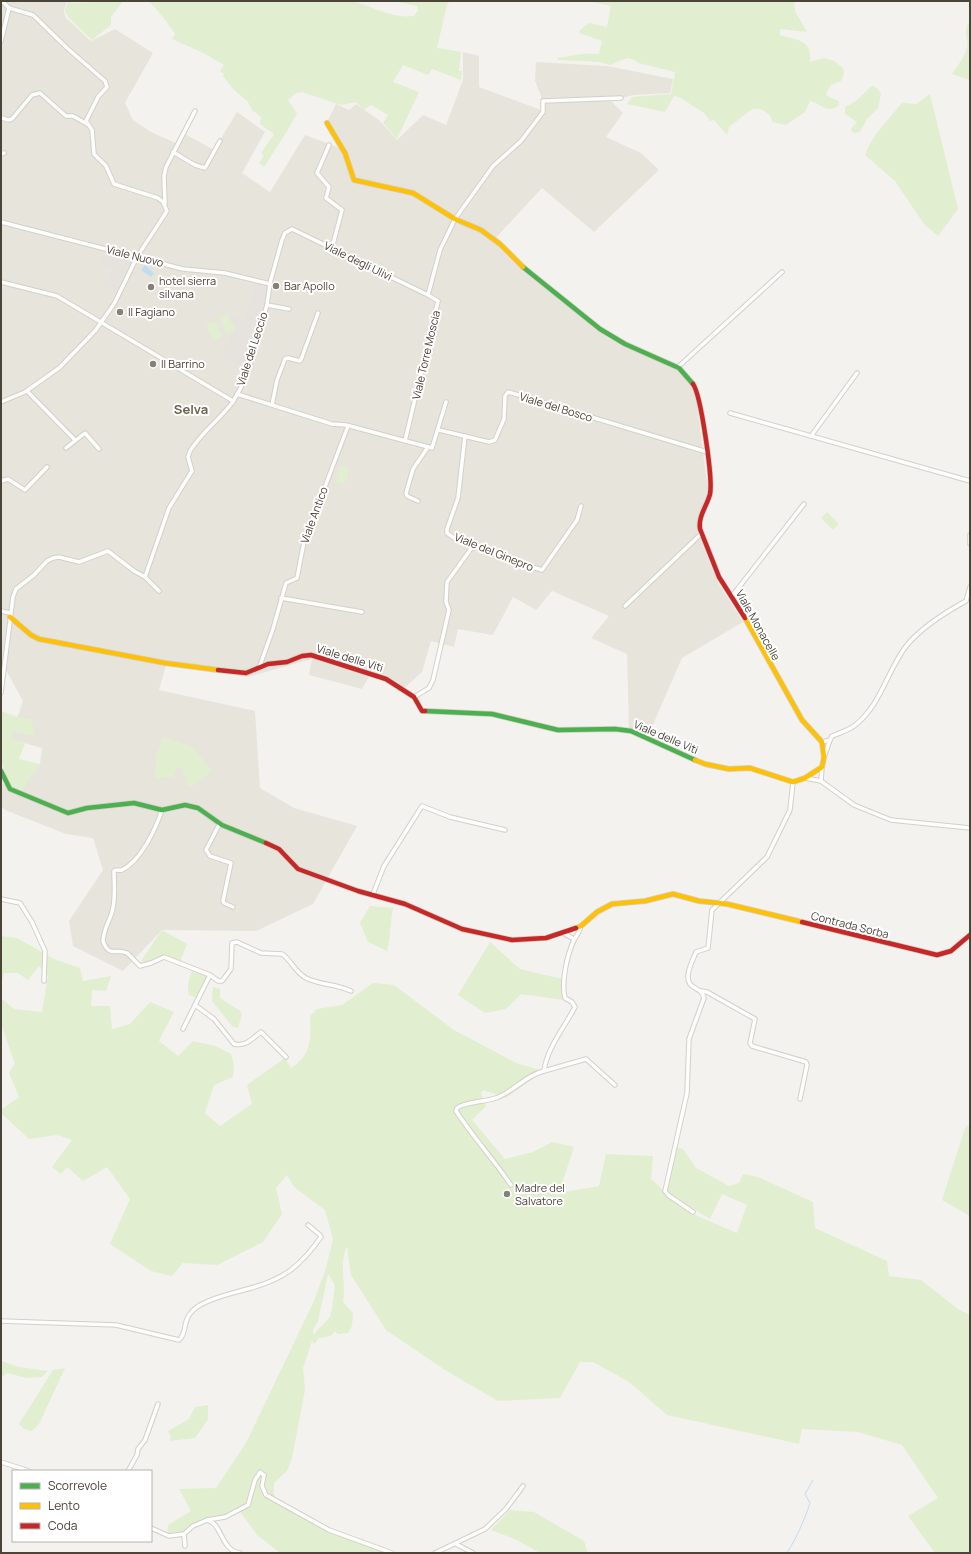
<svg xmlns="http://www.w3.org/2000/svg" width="971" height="1554" viewBox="0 0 971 1554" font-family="Manrope,sans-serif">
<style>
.residential{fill:#e7e4dc}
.green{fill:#e1eecf;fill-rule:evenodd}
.parking{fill:#e6e3df}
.water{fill:#c0ddf1}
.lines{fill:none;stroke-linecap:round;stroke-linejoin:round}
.stream{stroke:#c0ddf1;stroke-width:1}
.street-casing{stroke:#d2d0cb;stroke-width:5.5}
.fast-casing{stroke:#d3cfc5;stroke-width:6}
.slow-casing{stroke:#d3cfc5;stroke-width:6}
.jam-casing{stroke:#d3cfc5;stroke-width:6}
.street{stroke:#fdfdfc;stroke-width:3.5}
.fast{stroke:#4caf50;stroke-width:4.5}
.slow{stroke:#ffc107;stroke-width:4.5}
.jam{stroke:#c62828;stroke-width:4.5}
.poi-dot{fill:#868178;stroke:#fff;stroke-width:1.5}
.labels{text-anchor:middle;stroke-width:4;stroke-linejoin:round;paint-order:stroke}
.street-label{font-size:11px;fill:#4b4439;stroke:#fff}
.poi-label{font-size:11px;fill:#4b4439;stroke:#fff;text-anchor:start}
.quarter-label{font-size:13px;font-weight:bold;fill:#6e6250;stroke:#fff}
</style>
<rect width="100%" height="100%" fill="#f4f2ee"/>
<polygon class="residential" points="1,1 67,1 64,10 65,17 91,41 115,29 153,53 125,103 133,120 153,133 176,143 183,133 214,150 237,112 265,132 242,173 270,192 305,135 340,148 326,124 336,104 349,110 356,104 379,120 397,140 423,115 446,125 463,80 463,52 479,56 479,87 541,110 541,96 535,81 536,62 607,66 673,79 670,93 633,95 611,101 623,113 606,137 641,153 659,170 594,232 542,188 493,241 511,260 608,338 682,372 695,390 708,491 698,522 697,531 717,581 743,622 682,658 648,736 629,732 627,654 591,638 609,616 552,591 536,610 513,597 493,635 458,629 454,647 431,641 422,672 401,691 370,675 362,689 309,675 312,659 248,677 166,665 159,690 255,711 260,788 294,808 357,826 313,904 256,931 162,930 123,971 73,946 69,921 103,870 93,838 66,834 5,810 1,806 1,783 19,793 40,764 42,748 10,739 23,701 1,661"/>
<g class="green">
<polygon points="68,1 71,3 123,1 111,17 111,25 92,40 67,16 65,10"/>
<path d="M148,1H352C372,6 392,19 414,16L418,11L417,6L392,1H450L447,5L437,48L461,52L459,71H462L461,80L432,69L428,75L403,65L393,82L419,92L397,139L383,123L388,115L371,105L364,110L356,102L341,105L302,92L296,93L288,100L297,113L289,128L264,167L259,163L264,156L261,153L274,134L260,124L261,117L252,110L248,102L233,89L223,76L224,74L220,71L224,65L203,53L172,39L175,34C172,28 153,4 148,1Z"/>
<path d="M588,1H794L795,11L807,32L780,29V35C795,40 813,39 810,62L824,58L834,61L843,68L844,74L841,81L831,85L826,93L827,96L839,101V105C827,115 821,103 810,101L805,112L786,125L772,122C771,112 761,108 752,109L729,127L727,135L714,120L710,121L704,113L679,97L674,96L665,112L627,104L632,97L671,94L675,72L638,63L635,60L627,58L610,65L599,62L558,60L557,58C572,56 585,52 599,54L602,41L579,33L580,30L589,23L607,27L611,6Z"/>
<path d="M970,20V80L952,74C958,65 964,58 967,48C970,37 961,37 970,20Z"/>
<polygon points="872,86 877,88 881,94 878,108 867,119 860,132 853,133 851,129 857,122 845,114 845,107 856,101"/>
<path d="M930,94L958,209L938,236L924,224L895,181L865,155C871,136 888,121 900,105L903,103L916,104Z"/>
<polygon points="227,314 235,330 227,334 219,318"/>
<polygon points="214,321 222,337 214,341 206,325"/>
<polygon points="340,466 349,468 344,484 336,482"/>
<polygon points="827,512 839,524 833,530 821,518"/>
<path d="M1,711L18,717L31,719L35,737L13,731L11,739L25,743L19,759L40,764L21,791C4,789 7,773 1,761Z"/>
<polygon points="163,737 193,747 212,771 195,785 188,787 182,768 176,768 173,777 155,779 156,756"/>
<path d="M370,906L393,908C390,923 391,936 387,951L368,942L360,923Z"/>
<polygon points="162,930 187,944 180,962 160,956 150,962 143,963 141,961"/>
<path d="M1,936L17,938L54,959L80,968L83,981L111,976L106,991L92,990L91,1006H110L112,1029L130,1024L150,1002L174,1012L159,1041L178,1056L193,1041L215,1046L231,1054L234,1065L233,1077L214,1085L205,1113L220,1126L252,1104L247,1085L285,1058L291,1068C312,1054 311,1039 310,1016L317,1009L342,1005L373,983L394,985L454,1030L516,1063L544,1071L506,1098L483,1090L481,1093L486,1106L472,1120L505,1159L533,1152L552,1142L574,1147L559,1193L599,1186L606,1154L653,1156L651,1179L688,1212L737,1233L747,1205L722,1194L710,1219L668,1193L667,1189L675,1147L683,1149L696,1168L729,1186L739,1183L743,1174L758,1177L813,1202L815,1228L887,1261L889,1276L921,1280L958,1309L970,1315V1553H935L908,1516L938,1498L902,1445L858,1432L802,1429L799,1444L667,1415L629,1382L593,1362H580L560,1398L498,1401L445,1370L386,1330L351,1275L347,1247C339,1260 346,1285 343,1302L353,1313L352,1326L348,1333L338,1334L335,1331L331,1336L319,1338L314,1344L312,1341L303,1368L305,1390L292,1458L287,1471L274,1483V1499L312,1521L387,1553H280L257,1535L239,1510L226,1517L210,1520L195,1526L183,1534L167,1537L168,1525L191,1511L179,1489L216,1488L246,1443L314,1301L326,1268L333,1239L325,1210L294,1187L287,1175L276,1188L282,1214L263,1242L217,1265L183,1263L172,1276L151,1271L110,1244L130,1199L107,1167L83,1181L67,1167L61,1174L52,1167L72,1140L57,1135L29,1139L1,1113V1110L19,1097L9,1073L15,1064L1,1024V998L14,1009L42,1012L48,976L39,966L28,980L18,973H4L1,984ZM328,1274L335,1285L332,1308L330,1317L313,1335V1330L318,1321Z"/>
<polygon points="490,942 520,969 562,979 564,1000 521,994 506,1009 485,1013 458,995"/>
<path d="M192,971L207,976L196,998L189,995C186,987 189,979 192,971Z"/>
<polygon points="213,987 220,989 220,998 240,1011 242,1014 238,1028 233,1027 212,1001"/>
<polygon points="966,1125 970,1128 970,1216 942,1200"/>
<polygon points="1,1361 19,1367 48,1371 42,1377 27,1378 7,1373 1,1378"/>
<polygon points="65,1368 39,1424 32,1431 24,1429 19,1424 53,1370"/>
<polygon points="208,1405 208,1419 195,1438 170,1441 171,1436 168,1431 189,1419 195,1407"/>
<polygon points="510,1510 534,1512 584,1541 588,1553 540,1553 517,1540 491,1530"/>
</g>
<g class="parking">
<polygon points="106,251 128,258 130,263 122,275 98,265"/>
<polygon points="111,271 123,278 115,293 103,284"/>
<polygon points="255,285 267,288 264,310 245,368 222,358 226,345 236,330 230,317 231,314 243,318"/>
</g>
<polygon class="water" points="145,265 154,273 151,277 141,270"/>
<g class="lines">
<path class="stream" d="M787,1553C797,1537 804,1521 810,1503L805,1494L813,1480"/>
<defs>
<g id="street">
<polyline points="1,41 9,8"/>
<polyline points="2,118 8,120 12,119 32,95 40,93 66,116 73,116 87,124"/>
<polyline points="329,145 317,173 329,187 326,198 342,210 332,248"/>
<polyline points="173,152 195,165 205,168 220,141"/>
<polyline points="1,154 4,153"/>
<polyline points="165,204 164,176 166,167 195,111"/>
<polyline points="1,222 183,269 225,273 270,284"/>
<polyline points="1,282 57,296 233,401"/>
<polyline points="289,309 267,305 270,283 282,240 285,233 292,229 428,295"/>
<polyline points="678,367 782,272"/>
<polyline points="27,391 75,440"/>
<polyline points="237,394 332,424 346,425 432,448 446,402"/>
<polyline points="1,402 25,392 59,368 95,331 114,304 137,257 167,211 163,202 158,198 114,184 106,166 94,154 92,130 86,121 98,97 107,87 105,81 67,48 33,15 9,8 2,1"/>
<polyline points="272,405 277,380 285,359 288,358 300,361 302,357 318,313"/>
<polyline points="730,413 970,481"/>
<polyline points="439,430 489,442 495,440 504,419 505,396 508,392 707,452"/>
<polyline points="465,436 458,498 447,529 447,533 454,538 516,562 542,570 577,520 581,506"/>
<polyline points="811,436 857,373"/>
<polyline points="405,441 438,301 428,295 440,250 455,219 493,166 521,141 543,112 543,101 621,98"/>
<polyline points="66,448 85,433 99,449"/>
<polyline points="1,481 8,479 25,490 47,467"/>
<polyline points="418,501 407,496 406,493 413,469 428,447"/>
<polyline points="970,535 970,544"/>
<path d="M145,577L169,508L192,471L188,457L190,451C201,433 219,420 232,403C251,375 257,337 267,305"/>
<polyline points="732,596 804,504"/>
<polyline points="281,598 362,612"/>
<polyline points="625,606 701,534"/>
<polyline points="1,611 10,613"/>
<polyline points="259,668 273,629 286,583 297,578 304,542 348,426"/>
<polyline points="1,693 13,597 16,589 34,575 47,561 53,558 59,557 79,562 108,551 134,571 145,577 159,591"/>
<polyline points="414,697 429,688 433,680 449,610 446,602 447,582 473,546"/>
<path d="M822,742L830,740L832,736C839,733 847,731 854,726C881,706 887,670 907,645C922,627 946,612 966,601L970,587"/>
<polyline points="824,757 830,740"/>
<polyline points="805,778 821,781 854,805 891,820 970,828"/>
<polyline points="821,781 822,767"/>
<path d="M162,810C156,828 141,861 122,870C119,871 117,869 114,871C114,885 116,898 112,912C109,923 104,927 103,941C109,958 116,948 127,953L140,966L151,963L164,957L210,975L218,981H222L231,969L232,943L237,942L261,953L282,954C291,960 295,972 306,978C320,985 336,984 351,991"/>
<polyline points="220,823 206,850 210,856 231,863 223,901 224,903 233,907"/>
<polyline points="373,894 384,866 422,806 450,817 505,830"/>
<polyline points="1,899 20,903 32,922 45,951 44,981"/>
<polyline points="563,933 574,939"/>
<polyline points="701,991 707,992 755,1019 750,1043 752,1046 806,1062 807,1065 800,1099"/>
<path d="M195,1005L214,1019L234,1044C246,1047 253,1038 261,1032L286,1057"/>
<polyline points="183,1029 210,975"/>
<polyline points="544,1071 586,1059 615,1085"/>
<path d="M511,1185C494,1160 473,1137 456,1111L457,1108C464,1102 485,1102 496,1098C513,1092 526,1075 544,1071C547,1048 564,1028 575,1007L572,1002L565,998C561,982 567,955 574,940C577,935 580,931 581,926"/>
<path d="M693,1212L668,1195L665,1191L687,1093L689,1039L704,998C702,989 695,990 690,984C684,976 693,960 696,952L708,948L712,910L767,857L790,810L793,782"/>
<path d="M1,1321L116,1325L179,1340C189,1332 179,1318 200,1305C216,1296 234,1293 251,1288C285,1279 301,1265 321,1237L320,1235L308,1225"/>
<polyline points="1,1462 29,1471"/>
<polyline points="128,1471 137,1455 138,1449 145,1440 158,1404"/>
<polyline points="207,1520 225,1517 248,1505 255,1480 260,1472 264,1475 262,1486 266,1495 329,1530 392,1553"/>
<polyline points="151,1528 169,1536 184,1534"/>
<polyline points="456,1544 473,1553"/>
<path d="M185,1546L184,1534L193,1526L207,1520C223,1524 220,1550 240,1553"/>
<polyline points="435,1553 485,1529 506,1509 523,1486"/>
</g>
<g id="fast">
<polyline points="523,267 600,329 625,344 679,368 693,384"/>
<polyline points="425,711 492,714 558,730 615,729 631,731 695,760"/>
<polyline points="1,771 10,789 68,813 87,808 134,803 162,810 185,805 198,808 222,825 266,843"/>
</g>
<g id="slow">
<polyline points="327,123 345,153 354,180 413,193 455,219 481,230 500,244 523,267"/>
<polyline points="10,617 31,635 39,639 165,663 218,670"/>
<polyline points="695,760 705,764 729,769 750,768 793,782 805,778 822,767 824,757 822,742 802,720 745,618"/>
<polyline points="576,928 581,926 597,912 612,904 645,901 673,894 699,901 727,904 802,922"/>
</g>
<g id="jam">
<path d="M693,384C701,395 713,479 710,494C707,506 698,516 700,529L719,577L745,618"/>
<polyline points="218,670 246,673 268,664 287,662 302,656 311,655 386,679 414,697 422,711 425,711"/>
<polyline points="266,843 279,849 298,869 358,891 405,904 462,929 512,940 546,938 576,928"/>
<polyline points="802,922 937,955 951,951 970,935"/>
</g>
</defs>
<use href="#street" class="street-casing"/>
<use href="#fast" class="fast-casing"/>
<use href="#slow" class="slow-casing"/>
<use href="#jam" class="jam-casing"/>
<use href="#street" class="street"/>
<use href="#fast" class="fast"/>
<use href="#slow" class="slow"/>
<use href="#jam" class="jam"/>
</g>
<g class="poi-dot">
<circle cx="276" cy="286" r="4"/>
<circle cx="151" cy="287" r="4"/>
<circle cx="120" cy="312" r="4"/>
<circle cx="153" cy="364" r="4"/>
<circle cx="507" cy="1194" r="4"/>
</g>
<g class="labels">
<g class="street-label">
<text transform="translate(135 256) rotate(14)" y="4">Viale Nuovo</text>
<text transform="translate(358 261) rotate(26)" y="4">Viale degli Ulivi</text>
<text transform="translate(252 349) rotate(-72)" y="4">Viale del Leccio</text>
<text transform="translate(426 355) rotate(-77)" y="4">Viale Torre Moscia</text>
<text transform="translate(556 407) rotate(17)" y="4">Viale del Bosco</text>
<text transform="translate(314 515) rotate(-70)" y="4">Viale Antico</text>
<text transform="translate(494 552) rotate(22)" y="4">Viale del Ginepro</text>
<text transform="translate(758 625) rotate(61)" y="4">Viale Monacelle</text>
<text transform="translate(350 658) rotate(17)" y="4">Viale delle Viti</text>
<text transform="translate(666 737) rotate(23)" y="4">Viale delle Viti</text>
<text transform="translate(850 925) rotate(14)" y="4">Contrada Sorba</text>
</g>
<g class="poi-label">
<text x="159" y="285">hotel sierra<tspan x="159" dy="13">silvana</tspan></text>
<text x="284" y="290">Bar Apollo</text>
<text x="128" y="316">Il Fagiano</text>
<text x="161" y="368">Il Barrino</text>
<text x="515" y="1192">Madre del<tspan x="515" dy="13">Salvatore</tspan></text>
</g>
<g class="quarter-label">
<text x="191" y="414">Selva</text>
</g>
</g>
<rect width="971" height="1554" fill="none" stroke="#4b4439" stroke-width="4"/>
<rect x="12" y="1470" width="140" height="72" fill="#ffffff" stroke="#b7b4b0"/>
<rect x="20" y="1483" width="20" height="6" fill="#4caf50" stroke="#b7b4b0"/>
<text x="48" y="1490" font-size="12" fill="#4b4439">Scorrevole</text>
<rect x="20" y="1503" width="20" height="6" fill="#ffc107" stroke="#b7b4b0"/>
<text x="48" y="1510" font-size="12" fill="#4b4439">Lento</text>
<rect x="20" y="1523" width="20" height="6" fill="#c62828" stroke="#b7b4b0"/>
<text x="48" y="1530" font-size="12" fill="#4b4439">Coda</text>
</svg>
